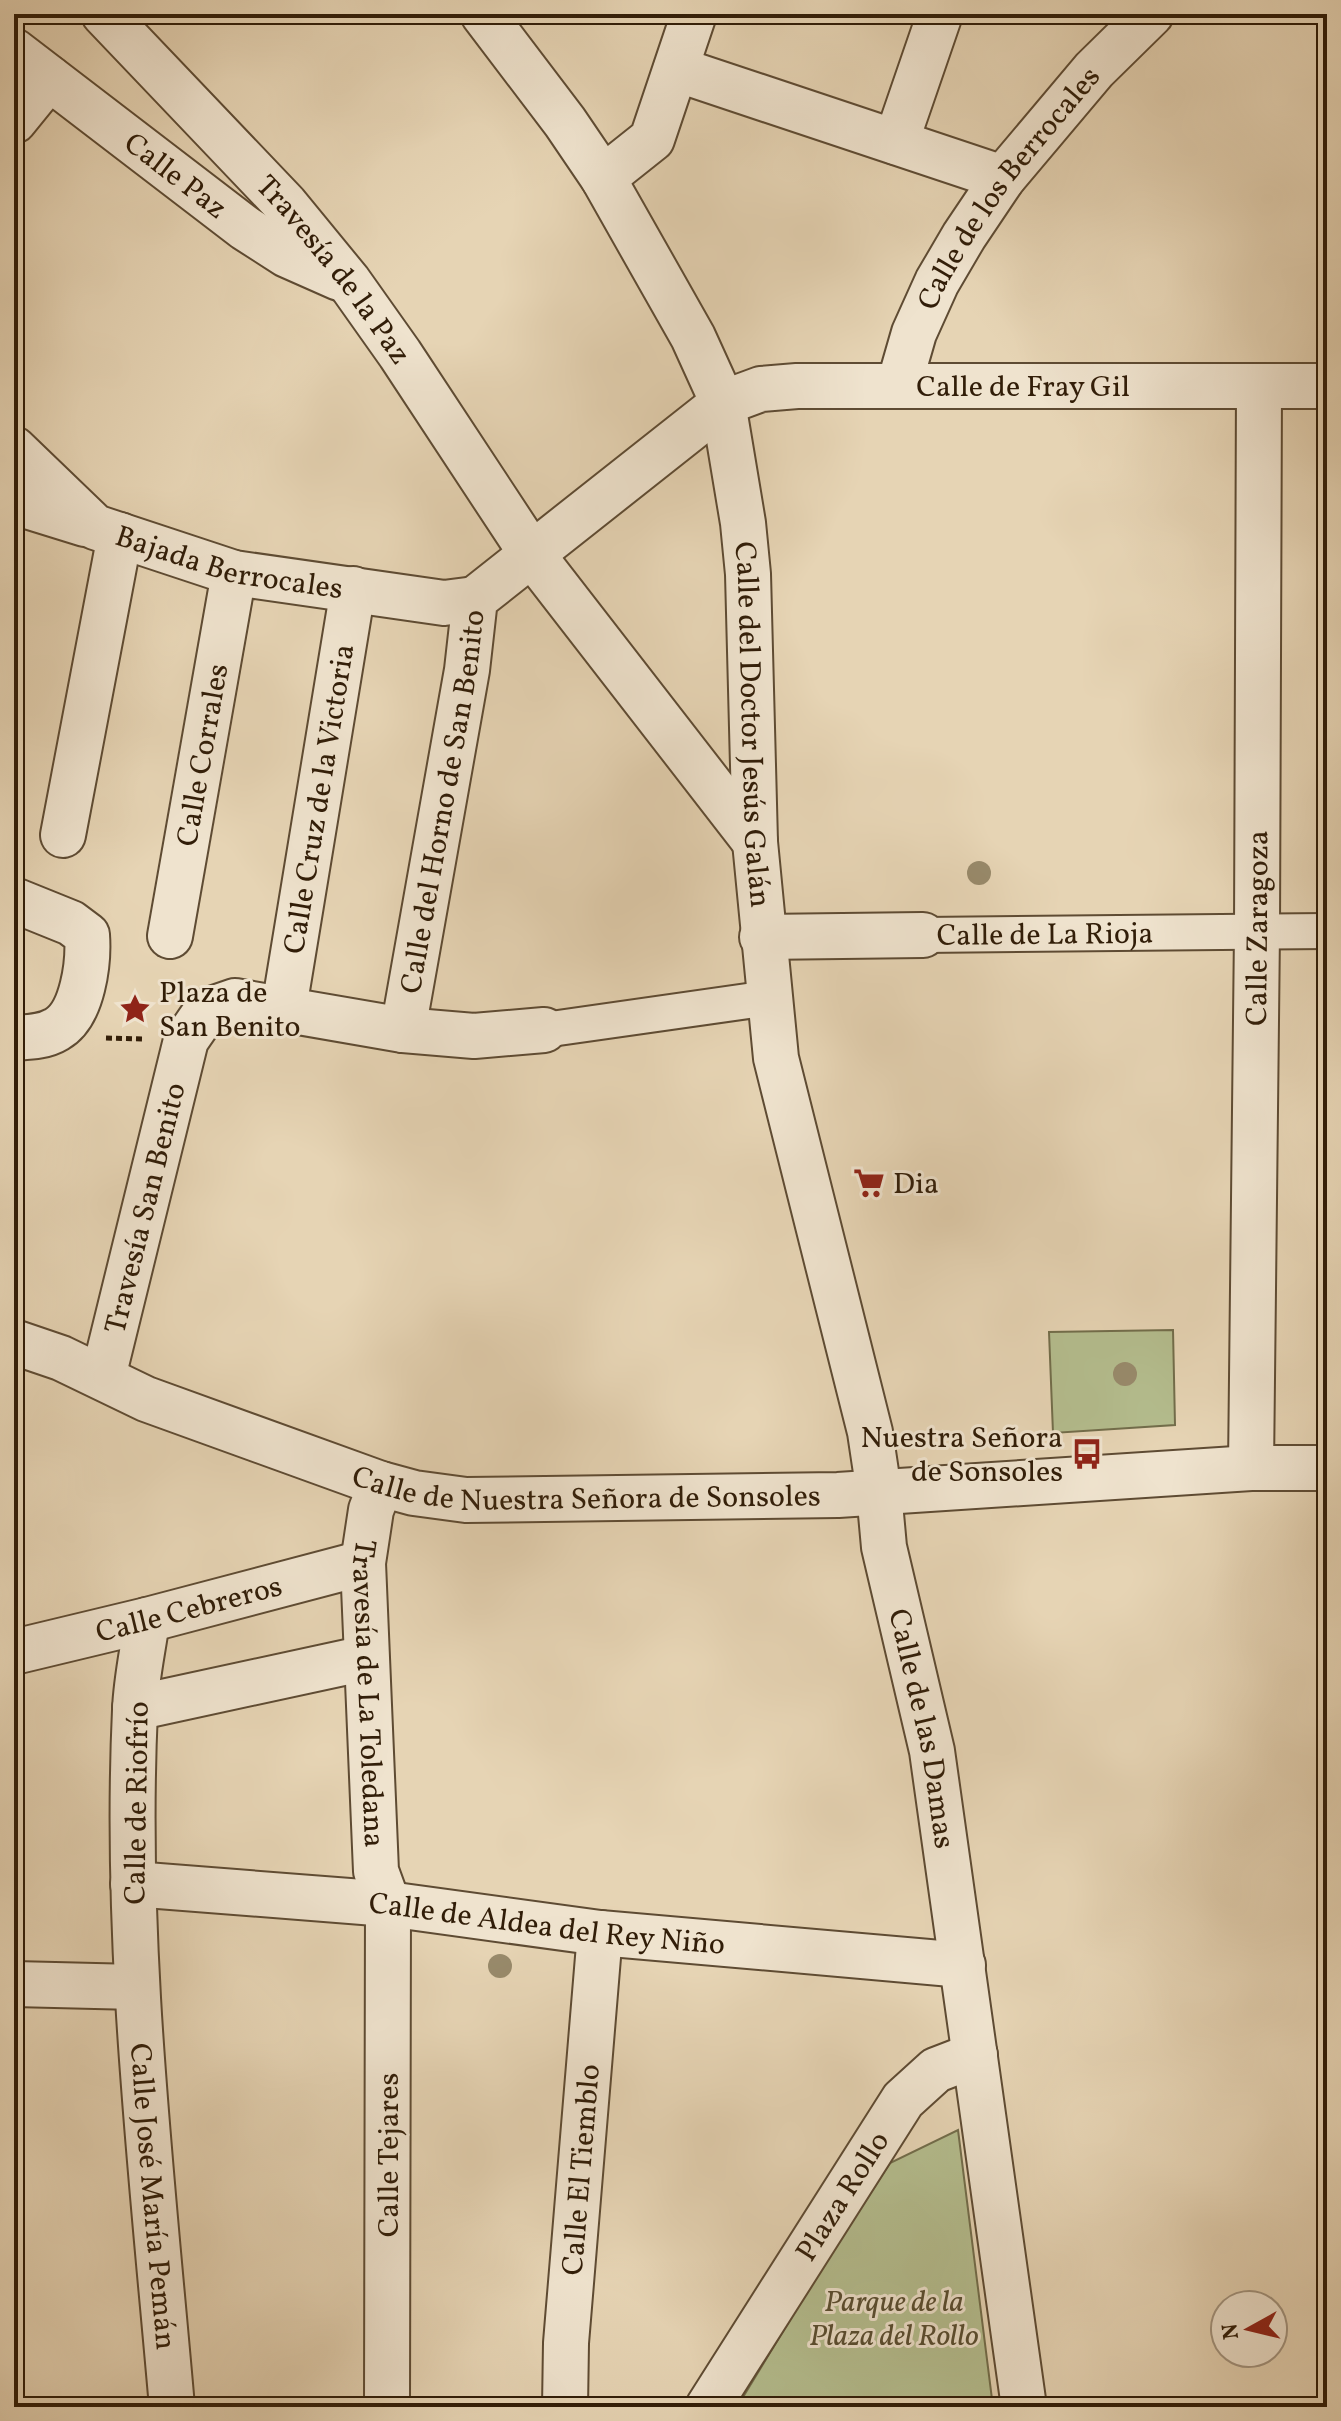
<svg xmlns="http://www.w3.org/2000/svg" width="1341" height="2421" viewBox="0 0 1341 2421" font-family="Vollkorn,serif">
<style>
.green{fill:#b4bd8e;stroke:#726d4b;stroke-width:2}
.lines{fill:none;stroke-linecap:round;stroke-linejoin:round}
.pedestrian-casing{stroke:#5e4b33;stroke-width:38}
.minor-casing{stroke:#5e4b33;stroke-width:48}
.tertiary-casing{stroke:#5e4b33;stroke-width:48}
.path{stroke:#311d08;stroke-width:5;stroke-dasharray:6 4;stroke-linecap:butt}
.pedestrian{stroke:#efe3ce;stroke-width:34}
.minor{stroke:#efe3ce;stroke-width:44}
.tertiary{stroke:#efe3ce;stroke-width:44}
.tree{fill:#988a6b}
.labels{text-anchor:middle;stroke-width:6;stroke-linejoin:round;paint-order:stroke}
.street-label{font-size:30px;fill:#311d08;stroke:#efe3ce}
.poi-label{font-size:30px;fill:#311d08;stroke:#efe3ce;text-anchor:start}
.park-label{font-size:30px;font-style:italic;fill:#584d30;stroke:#efe3ce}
</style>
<rect width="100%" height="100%" fill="#e6d4b4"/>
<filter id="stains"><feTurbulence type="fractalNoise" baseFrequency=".0025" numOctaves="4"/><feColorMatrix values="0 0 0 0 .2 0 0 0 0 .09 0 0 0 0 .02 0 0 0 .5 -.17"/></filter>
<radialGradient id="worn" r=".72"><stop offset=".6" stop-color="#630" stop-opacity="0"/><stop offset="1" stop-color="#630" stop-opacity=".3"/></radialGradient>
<g class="green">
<polygon points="1173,1330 1175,1425 1053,1433 1049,1332"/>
<polygon points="958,2130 993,2407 737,2407 810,2287 890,2163"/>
</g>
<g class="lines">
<defs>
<g id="pedestrian">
<path id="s1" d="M923,935L1327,931"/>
<polyline points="544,1030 769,998"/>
</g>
<g id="minor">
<path id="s2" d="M104,14L285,204L349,282L400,354L531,553L755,842"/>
<path id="s3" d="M14,51L245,228L287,255L339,278"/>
<polyline points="676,69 1003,178"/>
<polyline points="14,121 49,78"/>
<polyline points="896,142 940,14"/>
<polyline points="603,178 652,139 694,14"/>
<path id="s4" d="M899,385L914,333L937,282L964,236L1003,178L1094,70L1151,14"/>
<path id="s5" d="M14,449L95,527L234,573L444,603L475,599"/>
<polyline points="14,502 85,524"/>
<polyline points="63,835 120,535"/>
<path d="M14,900L71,923L87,935C89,962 83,1014 57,1029C44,1037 29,1037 14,1038"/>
<path id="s6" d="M170,936L234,573"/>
<polyline points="762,937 923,935"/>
<path id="s7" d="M284,1008L353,589"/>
<path id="s8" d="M403,1030L467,670L475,599L723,403L761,389L797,386H1327"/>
<path id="s9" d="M103,1377L186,1040L206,1011L235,1001L403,1030L474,1036L544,1030"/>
<path id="s10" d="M1251,1468L1257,931L1259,386"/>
<path id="s11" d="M381,1484L371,1510L363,1563L376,1871L388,1904L387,2407"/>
<path id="s12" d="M147,1620C143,1650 136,1680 135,1710C124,1943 152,2175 172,2407"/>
<path id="s13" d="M14,1652L147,1620L363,1563"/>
<polyline points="135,1708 366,1658"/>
<path id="s14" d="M133,1884L388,1904L600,1933L963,1965"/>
<polyline points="14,1984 136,1987"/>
<path id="s15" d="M565,2407L566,2343L600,1933"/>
<path id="s16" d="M708,2407L903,2100L936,2070L975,2055"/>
</g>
<g id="tertiary">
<path id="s17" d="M483,14L565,122L603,178L693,337L723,403L743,523L748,574L755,842L776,1058L870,1432L879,1492L884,1547L932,1751L1024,2407"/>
<path id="s18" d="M14,1342L61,1358L146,1399L381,1484L414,1493L466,1500L838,1495L1251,1468H1327"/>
</g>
</defs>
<use href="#pedestrian" class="pedestrian-casing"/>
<use href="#minor" class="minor-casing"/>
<use href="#tertiary" class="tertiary-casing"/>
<polyline class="path" points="106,1038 144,1039"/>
<use href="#pedestrian" class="pedestrian"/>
<use href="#minor" class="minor"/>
<use href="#tertiary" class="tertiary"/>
</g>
<g class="tree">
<circle cx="979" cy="873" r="12"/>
<circle cx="1125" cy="1374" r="12"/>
<circle cx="500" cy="1966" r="12"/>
</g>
<defs>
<symbol id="sight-bare" viewBox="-9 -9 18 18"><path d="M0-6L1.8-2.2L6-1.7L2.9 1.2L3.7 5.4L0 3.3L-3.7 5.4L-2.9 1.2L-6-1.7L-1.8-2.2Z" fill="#8f2418" stroke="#efe3ce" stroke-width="2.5" paint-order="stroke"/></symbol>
<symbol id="supermarket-bare" viewBox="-9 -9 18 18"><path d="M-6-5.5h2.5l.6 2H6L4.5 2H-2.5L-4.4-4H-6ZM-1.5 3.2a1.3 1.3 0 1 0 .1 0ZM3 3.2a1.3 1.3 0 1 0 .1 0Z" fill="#8f2418" stroke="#efe3ce" stroke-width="2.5" paint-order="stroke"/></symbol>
<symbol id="bus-bare" viewBox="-9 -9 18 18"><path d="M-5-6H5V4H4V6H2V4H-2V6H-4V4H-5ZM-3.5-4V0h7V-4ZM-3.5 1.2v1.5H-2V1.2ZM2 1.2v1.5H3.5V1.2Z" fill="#8f2418" stroke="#efe3ce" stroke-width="2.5" paint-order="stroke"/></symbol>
</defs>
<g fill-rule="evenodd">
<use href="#sight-bare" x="113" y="987" width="44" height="44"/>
<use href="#supermarket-bare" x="847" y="1161" width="44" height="44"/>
<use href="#bus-bare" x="1065" y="1432" width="44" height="44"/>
</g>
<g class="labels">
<g class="street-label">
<text dy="10" stroke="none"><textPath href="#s3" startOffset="204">Calle Paz</textPath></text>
<text dy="10" stroke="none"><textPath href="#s4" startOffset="228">Calle de los Berrocales</textPath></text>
<text dy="10" stroke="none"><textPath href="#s2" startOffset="344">Travesía de la Paz</textPath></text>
<text dy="10" stroke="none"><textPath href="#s8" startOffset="1056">Calle de Fray Gil</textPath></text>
<text dy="10" stroke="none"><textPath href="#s5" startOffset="252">Bajada Berrocales</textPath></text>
<text dy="10" stroke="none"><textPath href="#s17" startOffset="782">Calle del Doctor Jesús Galán</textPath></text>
<text dy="10" stroke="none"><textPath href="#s6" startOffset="184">Calle Corrales</textPath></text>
<text dy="10" stroke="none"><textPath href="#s7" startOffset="212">Calle Cruz de la Victoria</textPath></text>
<text dy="10" stroke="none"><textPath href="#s8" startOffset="232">Calle del Horno de San Benito</textPath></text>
<text dy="10" stroke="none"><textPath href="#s10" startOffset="540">Calle Zaragoza</textPath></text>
<text dy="10" stroke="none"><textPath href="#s1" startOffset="122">Calle de La Rioja</textPath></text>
<text dy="10" stroke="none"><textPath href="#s9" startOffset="174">Travesía San Benito</textPath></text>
<text dy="10" stroke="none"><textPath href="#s18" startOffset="600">Calle de Nuestra Señora de Sonsoles</textPath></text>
<text dy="10" stroke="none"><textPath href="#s13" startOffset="180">Calle Cebreros</textPath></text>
<text dy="10" stroke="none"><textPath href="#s11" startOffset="212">Travesía de La Toledana</textPath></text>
<text dy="10" stroke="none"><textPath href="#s17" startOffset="1804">Calle de las Damas</textPath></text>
<text transform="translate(136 1803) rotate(-89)" y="10">Calle de Riofrío</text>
<text dy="10" stroke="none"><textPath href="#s14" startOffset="416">Calle de Aldea del Rey Niño</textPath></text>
<text transform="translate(388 2155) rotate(-90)" y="10">Calle Tejares</text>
<text dy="10" stroke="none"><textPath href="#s15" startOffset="238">Calle El Tiemblo</textPath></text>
<text dy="10" stroke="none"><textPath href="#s16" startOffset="250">Plaza Rollo</textPath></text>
<text dy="10" stroke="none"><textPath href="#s12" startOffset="578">Calle José María Pemán</textPath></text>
</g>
<g class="poi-label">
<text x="159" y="1002">Plaza de<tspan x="159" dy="34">San Benito</tspan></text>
<text x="893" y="1193">Dia</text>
<text x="1063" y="1447" text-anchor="end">Nuestra Señora<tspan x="1063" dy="34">de Sonsoles</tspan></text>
</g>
<g class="park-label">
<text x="894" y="2311">Parque de la<tspan x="894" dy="34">Plaza del Rollo</tspan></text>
</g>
</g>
<rect width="1341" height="2421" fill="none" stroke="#e6d4b4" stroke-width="48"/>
<rect x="16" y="16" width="1309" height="2389" fill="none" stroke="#311d08" stroke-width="4"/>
<rect x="24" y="24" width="1293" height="2373" fill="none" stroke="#311d08" stroke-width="2"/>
<g transform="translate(1249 2329) rotate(262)"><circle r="38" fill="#efe3ce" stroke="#a3947f" stroke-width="2"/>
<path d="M0-6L14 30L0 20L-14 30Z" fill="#8f2418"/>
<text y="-12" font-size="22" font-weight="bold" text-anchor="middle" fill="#311d08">N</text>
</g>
<rect width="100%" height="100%" filter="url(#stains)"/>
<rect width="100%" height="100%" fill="url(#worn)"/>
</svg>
